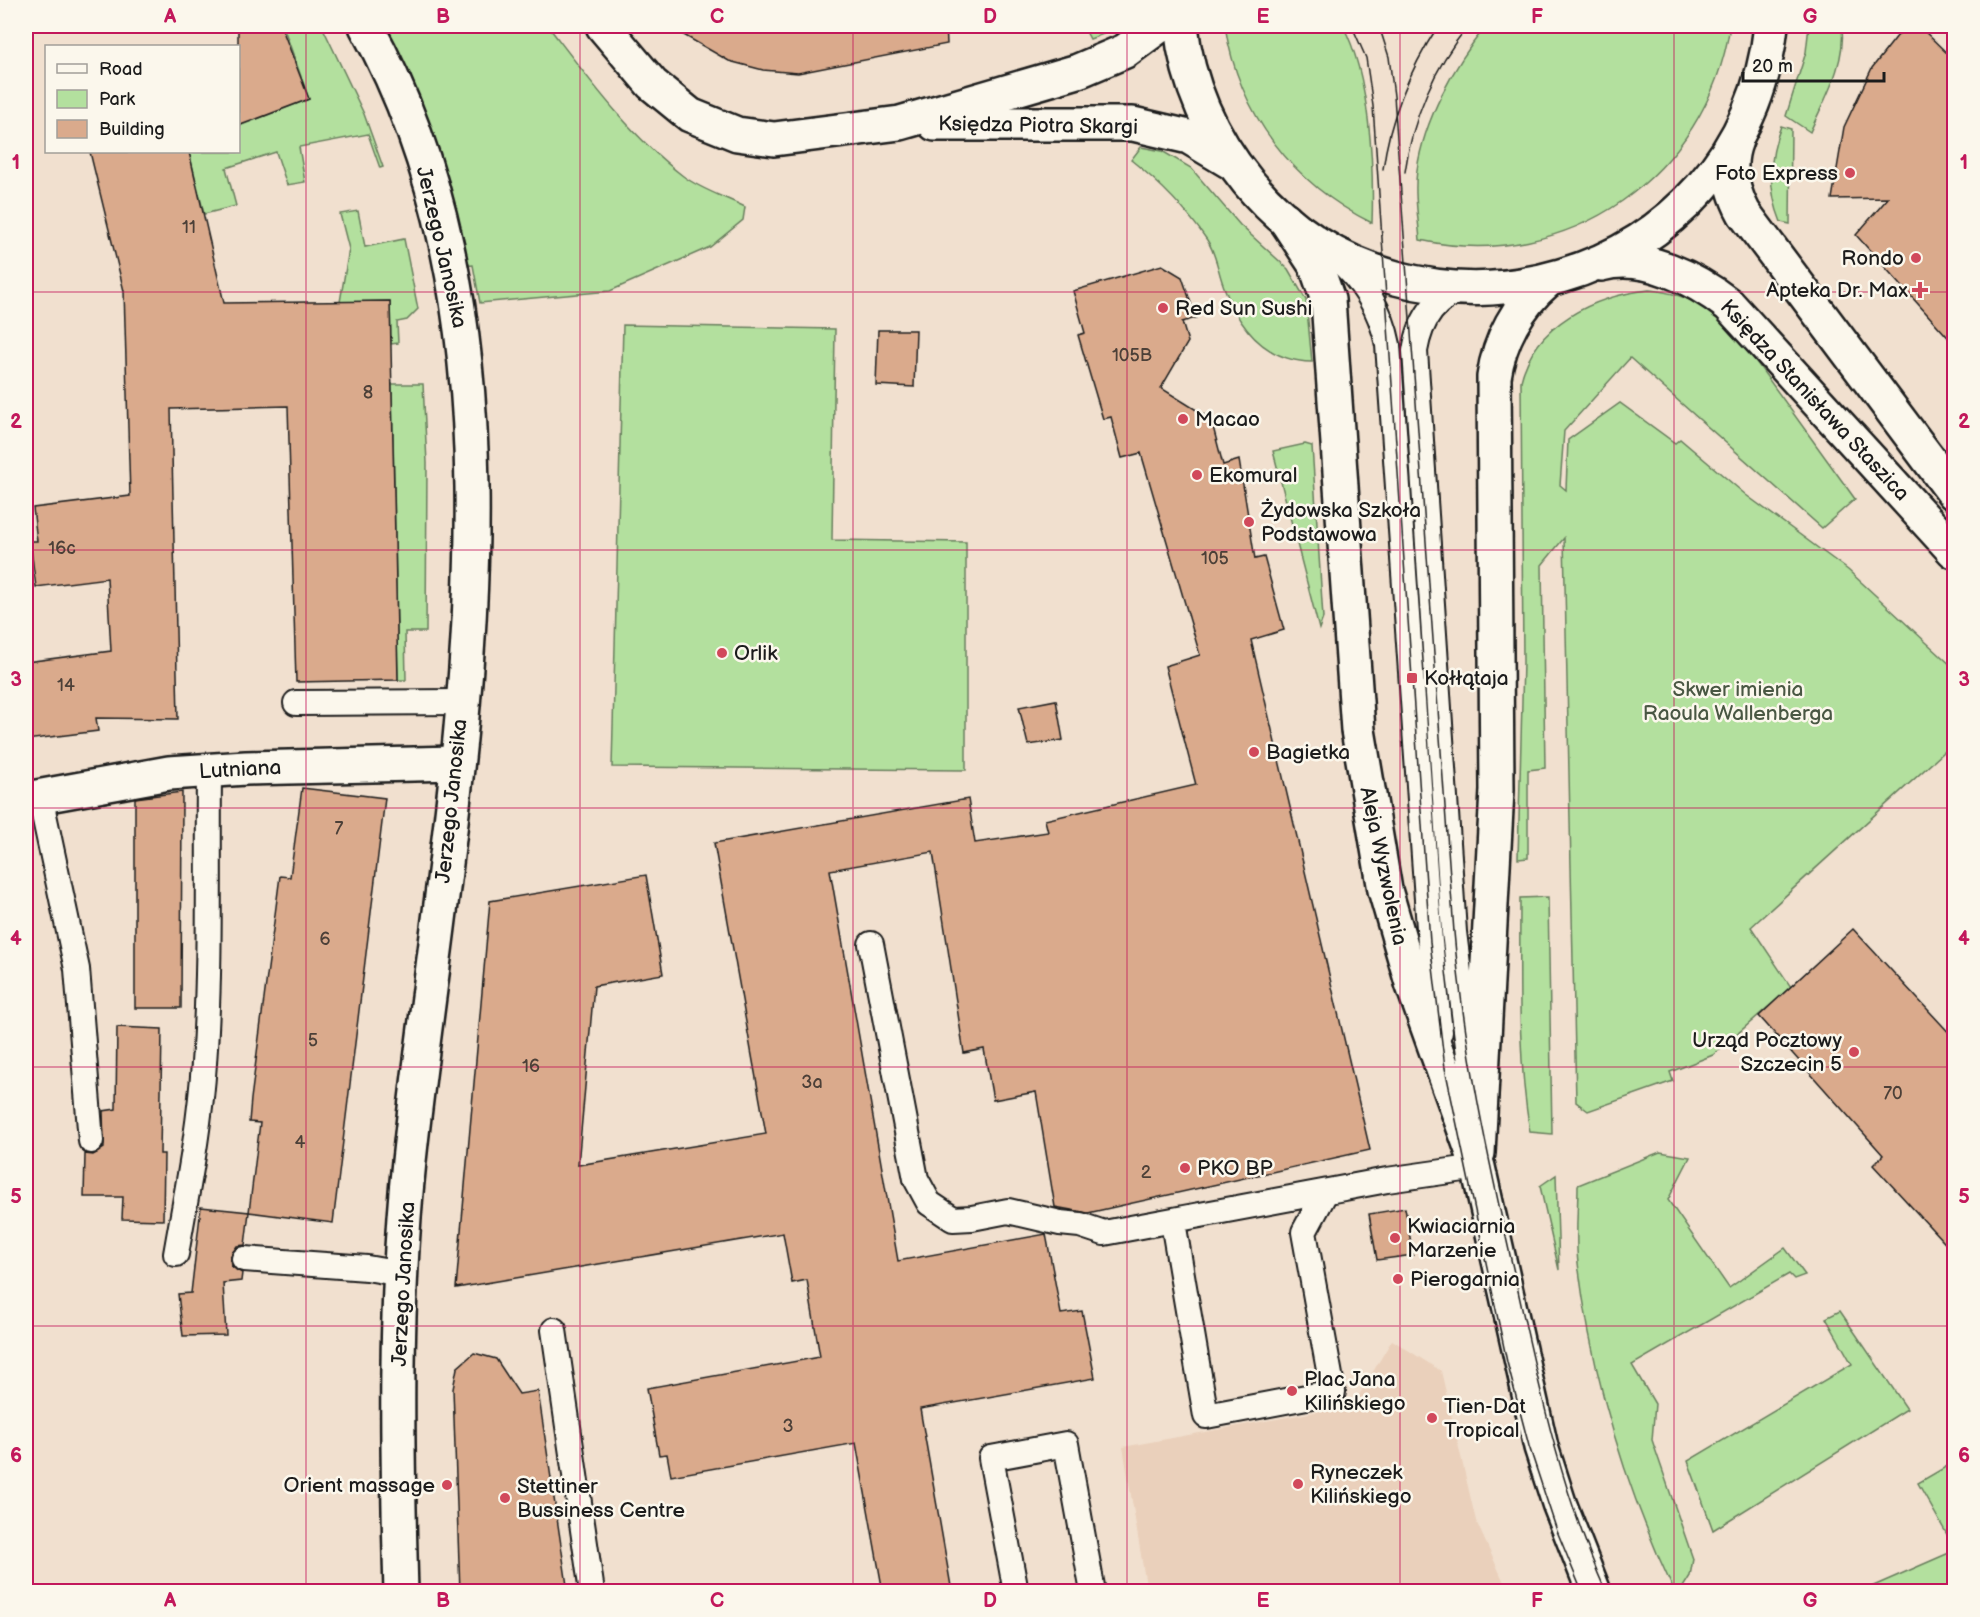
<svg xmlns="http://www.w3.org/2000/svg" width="1980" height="1617" viewBox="0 0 1980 1617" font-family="'Balsamiq Sans',sans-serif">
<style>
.built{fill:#ead0bb}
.green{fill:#b3e09e;stroke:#687e5d;stroke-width:1.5}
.building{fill:#daaa8c;stroke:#1c1c1c;stroke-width:1.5}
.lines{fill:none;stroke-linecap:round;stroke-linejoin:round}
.lane-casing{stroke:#1c1c1c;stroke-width:28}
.street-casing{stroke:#1c1c1c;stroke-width:38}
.secondary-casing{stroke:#1c1c1c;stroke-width:38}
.lane{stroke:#fbf7ec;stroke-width:24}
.street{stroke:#fbf7ec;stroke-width:33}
.secondary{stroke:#fbf7ec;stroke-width:33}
.tram{stroke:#1c1c1c;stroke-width:1.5}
.grid{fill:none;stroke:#c2185b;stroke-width:1.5;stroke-opacity:0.55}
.poi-dot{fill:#d1495b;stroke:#fbf7ec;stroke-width:2}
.labels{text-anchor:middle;stroke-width:5;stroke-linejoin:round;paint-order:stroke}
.number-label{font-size:18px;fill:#4c4038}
.street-label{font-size:21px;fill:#1c1c1c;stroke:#fbf7ec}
.poi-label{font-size:21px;fill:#1c1c1c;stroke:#fbf7ec;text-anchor:start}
.park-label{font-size:21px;fill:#495743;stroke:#fbf7ec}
.neatline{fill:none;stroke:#c2185b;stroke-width:2}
.grid-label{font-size:20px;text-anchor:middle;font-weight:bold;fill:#c2185b}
</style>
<rect width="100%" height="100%" fill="#f1e0cf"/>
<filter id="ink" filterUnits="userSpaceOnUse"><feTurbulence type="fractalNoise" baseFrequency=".0167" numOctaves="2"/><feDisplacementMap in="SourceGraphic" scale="12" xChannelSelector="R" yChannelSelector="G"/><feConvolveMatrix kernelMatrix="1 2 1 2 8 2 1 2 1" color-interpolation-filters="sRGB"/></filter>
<g filter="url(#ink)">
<polygon class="built" points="1392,1340 1441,1371 1476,1521 1508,1591 1147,1591 1123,1447 1353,1405"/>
<g class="green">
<polygon points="283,26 322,26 364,114 383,167 380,168 368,134 299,147 305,182 287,185 276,152 226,168 236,206 204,214 189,152 238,152 239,126 309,99"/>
<path d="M377,26H548C588,78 630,136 683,176C700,189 725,197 745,207L743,220L710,247L610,291L480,303L473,265L463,266Z"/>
<polygon points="1083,26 1113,26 1103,34 1090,39"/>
<path d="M1225,26H1343C1370,76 1374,166 1372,223C1293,184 1239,114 1225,26Z"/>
<path d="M1486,26H1730C1707,175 1568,273 1420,240C1418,217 1414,193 1417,170C1424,120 1454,65 1486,26Z"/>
<path d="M1809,26H1842C1846,64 1825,98 1810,132L1786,116L1806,52Z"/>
<path d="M1781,126L1791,129L1790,224L1781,222C1768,189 1768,160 1781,126Z"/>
<path d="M1141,147L1162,151L1191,168L1240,225L1288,269L1306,300L1312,362C1265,361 1239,328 1224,287C1218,272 1216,253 1207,240C1186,209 1160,183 1131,160Z"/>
<polygon points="358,211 365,247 404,239 418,309 407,320 397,322 398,343 391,344 390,301 340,302 349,249 340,214"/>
<path d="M1649,290C1695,294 1713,312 1744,345L1855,499L1822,528L1630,358L1564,431L1560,485L1566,490L1568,440L1620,403L1675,443L1680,439L1746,495L1848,570L1954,668V743L1751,927L1791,987L1713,1055L1670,1072L1673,1081L1588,1111L1576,1102L1564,538L1542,565L1545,768L1528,770V858L1518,859L1523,662L1521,381C1535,324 1594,296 1649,290Z"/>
<polygon points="623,325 835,329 832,540 966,542 966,770 612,767"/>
<polygon points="392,384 423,384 427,463 426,632 405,632 406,680 398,680"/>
<polygon points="1305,444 1312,446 1323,618 1319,629 1273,451"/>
<path d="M1548,897L1552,1134L1530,1132C1517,1055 1520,975 1520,898Z"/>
<path d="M1660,1152L1690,1157L1668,1200L1729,1288L1785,1248L1805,1275L1794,1279L1789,1274L1632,1365L1655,1404L1652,1440L1693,1559L1690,1576L1680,1592L1674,1591C1626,1489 1592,1376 1578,1263C1575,1238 1578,1210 1578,1185Z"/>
<polygon points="1556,1175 1559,1270 1540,1186"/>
<polygon points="1840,1311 1907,1409 1713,1530 1688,1461 1852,1364 1826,1318"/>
<polygon points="1954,1462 1954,1547 1918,1483"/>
<polygon points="1949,1553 1954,1561 1954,1591 1862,1591"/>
</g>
<g class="building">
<polygon points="238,26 281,26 309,99 238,126"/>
<polygon points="668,26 946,26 947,44 798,73 763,70 729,61"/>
<polygon points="1905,26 1919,26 1954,60 1954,344 1856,235 1888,198 1832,199 1844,127 1872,68"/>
<polygon points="90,152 189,152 224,303 390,301 398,680 296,682 288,406 171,409 178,719 96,718 98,731 26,740 26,662 111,651 107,578 36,587 30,541 37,541 33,508 130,496 124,291"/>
<polygon points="1162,265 1182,277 1196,318 1182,322 1188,342 1161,388 1211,419 1223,465 1239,460 1255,559 1264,557 1284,630 1251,640 1370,1150 1088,1213 1055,1207 1036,1092 993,1100 984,1049 964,1053 933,852 830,870 898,1261 1046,1234 1061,1314 1082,1311 1095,1378 920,1409 952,1592 883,1592 856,1443 671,1476 667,1454 659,1455 647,1388 820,1357 807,1280 792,1283 783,1233 456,1288 490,901 646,875 663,974 594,986 578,1165 766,1134 714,843 968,799 975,843 1048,832 1045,820 1196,785 1165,666 1200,655 1141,453 1122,458 1111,417 1103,419 1078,335 1085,333 1073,291"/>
<polygon points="878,330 916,330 914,387 876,385"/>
<polygon points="1056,700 1063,740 1028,745 1019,707"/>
<polygon points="302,788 385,798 333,1223 249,1212 260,1123 249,1122 251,1099 280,876 290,877"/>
<polygon points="182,792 181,1008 135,1008 135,798"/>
<polygon points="1853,929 1954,1038 1954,1253 1873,1165 1883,1155 1759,1016"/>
<polygon points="117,1027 162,1029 160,1154 164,1154 163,1220 122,1219 123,1197 84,1197 85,1154 93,1155 104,1148 103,1111 116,1109"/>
<polygon points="201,1207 249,1212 245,1245 237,1246 230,1257 231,1266 242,1273 241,1281 223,1283 226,1335 183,1336 178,1294 191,1293"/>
<polygon points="1405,1208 1413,1255 1377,1260 1369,1214"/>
<polygon points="474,1353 496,1359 519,1394 538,1391 568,1592 460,1592 453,1389 457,1368"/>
</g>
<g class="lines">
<defs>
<g id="lane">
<path d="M1333,255C1362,279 1381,309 1388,345L1430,942L1440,1032"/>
<path d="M1466,289C1434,296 1420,321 1415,351L1454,932L1472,1079"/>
<polyline points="296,703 461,702"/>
<polyline points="40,796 77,969 91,1141"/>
<polyline points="871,944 916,1179 929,1203 953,1219 972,1218 1008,1211 1060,1223 1080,1225 1104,1233 1387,1180 1478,1167"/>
<polyline points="1173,1222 1206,1416 1333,1392 1304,1232 1325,1193"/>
<path d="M176,1254C187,1191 200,1127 204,1063C211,966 208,868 209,770"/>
<polyline points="244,1259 367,1268 401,1274"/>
<polyline points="554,1330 592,1592"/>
<polyline points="1016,1592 991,1458 1066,1444 1093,1592"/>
</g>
<g id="street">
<path d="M366,26C550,359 447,803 409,1161C394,1304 397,1448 401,1592"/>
<polyline points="26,799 169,773 246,768 456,763"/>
</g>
<g id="secondary">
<polyline points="603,26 652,84 690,115 737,134 774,139 900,123 1078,71 1125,51 1159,26"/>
<path d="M1181,26C1187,83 1211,137 1248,182C1414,381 1743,285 1771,26"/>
<polyline points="935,124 1133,124 1189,137 1229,161"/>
<path d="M1736,140C1726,165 1731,189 1744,213L1954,493"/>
<polyline points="1285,219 1316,266 1328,300 1358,730 1385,890 1412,983 1478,1167 1541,1447 1559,1503 1594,1592"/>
<path d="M1601,264C1645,252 1696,279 1729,305L1954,551"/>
<path d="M1478,1153L1497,790L1494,377C1499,341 1518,305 1547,281"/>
</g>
</defs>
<use href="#lane" class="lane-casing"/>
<use href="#street" class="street-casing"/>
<use href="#secondary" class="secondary-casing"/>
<use href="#lane" class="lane"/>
<use href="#street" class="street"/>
<use href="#secondary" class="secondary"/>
<g class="tram">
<polyline points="1352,26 1366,58 1373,106 1430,942 1445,1068 1507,1362 1529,1446 1557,1531 1582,1592"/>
<path d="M1379,26L1389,57L1394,96L1454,932C1464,1049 1489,1163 1515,1277C1539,1386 1560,1489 1606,1592"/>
<path d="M1383,169C1390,116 1409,71 1438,26"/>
<path d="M1405,172C1412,119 1434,67 1468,26"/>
</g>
</g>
</g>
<path class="grid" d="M306,26V1592M580,26V1592M853,26V1592M1127,26V1592M1400,26V1592M1674,26V1592M26,292H1954M26,550H1954M26,808H1954M26,1067H1954M26,1326H1954"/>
<g class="poi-dot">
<circle cx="1850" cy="173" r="6"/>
<circle cx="1916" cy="258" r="6"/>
<path d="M1917 281h6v6h6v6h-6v6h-6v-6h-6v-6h6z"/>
<circle cx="1163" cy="308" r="6"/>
<circle cx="1183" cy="419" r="6"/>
<circle cx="1197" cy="475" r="6"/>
<circle cx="1249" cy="522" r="6"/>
<circle cx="722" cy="653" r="6"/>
<rect x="1406" y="672" width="12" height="12" rx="3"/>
<circle cx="1254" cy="752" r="6"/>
<circle cx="1854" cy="1052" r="6"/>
<circle cx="1185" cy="1168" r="6"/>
<circle cx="1395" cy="1238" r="6"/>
<circle cx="1398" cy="1279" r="6"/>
<circle cx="1292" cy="1391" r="6"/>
<circle cx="1432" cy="1418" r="6"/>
<circle cx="1298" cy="1484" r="6"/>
<circle cx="447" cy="1485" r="6"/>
<circle cx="505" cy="1498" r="6"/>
</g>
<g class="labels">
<g class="number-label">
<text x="189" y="233">11</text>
<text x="1132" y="361">105B</text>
<text x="368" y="398">8</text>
<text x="62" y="554">16c</text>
<text x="1215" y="564">105</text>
<text x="66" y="691">14</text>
<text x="339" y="834">7</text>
<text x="325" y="945">6</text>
<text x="313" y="1046">5</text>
<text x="531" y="1072">16</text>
<text x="812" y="1088">3a</text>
<text x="1893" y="1099">70</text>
<text x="300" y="1148">4</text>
<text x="1146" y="1178">2</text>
<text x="788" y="1432">3</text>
</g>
<g class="street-label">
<text transform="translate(1038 125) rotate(1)" y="7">Księdza Piotra Skargi</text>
<text transform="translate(442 247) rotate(77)" y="7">Jerzego Janosika</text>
<text transform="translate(1815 400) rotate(47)" y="7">Księdza Stanisława Staszica</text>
<text transform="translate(240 769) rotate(-3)" y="7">Lutniana</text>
<text transform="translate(451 801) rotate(-84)" y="7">Jerzego Janosika</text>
<text transform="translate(1384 866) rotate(78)" y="7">Aleja Wyzwolenia</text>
<text transform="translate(403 1284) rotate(-87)" y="7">Jerzego Janosika</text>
</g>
<g class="poi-label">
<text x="1838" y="180" text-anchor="end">Foto Express</text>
<text x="1904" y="265" text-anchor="end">Rondo</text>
<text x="1908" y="297" text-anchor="end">Apteka Dr. Max</text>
<text x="1175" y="315">Red Sun Sushi</text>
<text x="1195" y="426">Macao</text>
<text x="1209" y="482">Ekomural</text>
<text x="1261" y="517">Żydowska Szkoła<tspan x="1261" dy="24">Podstawowa</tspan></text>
<text x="734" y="660">Orlik</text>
<text x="1424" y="685">Kołłątaja</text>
<text x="1266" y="759">Bagietka</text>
<text x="1842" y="1047" text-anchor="end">Urząd Pocztowy<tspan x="1842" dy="24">Szczecin 5</tspan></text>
<text x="1197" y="1175">PKO BP</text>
<text x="1407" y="1233">Kwiaciarnia<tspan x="1407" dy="24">Marzenie</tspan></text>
<text x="1410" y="1286">Pierogarnia</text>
<text x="1304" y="1386">Plac Jana<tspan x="1304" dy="24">Kilińskiego</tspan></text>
<text x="1444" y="1413">Tien-Dat<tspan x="1444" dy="24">Tropical</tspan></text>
<text x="1310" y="1479">Ryneczek<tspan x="1310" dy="24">Kilińskiego</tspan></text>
<text x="435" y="1492" text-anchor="end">Orient massage</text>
<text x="517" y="1493">Stettiner<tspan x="517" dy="24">Bussiness Centre</tspan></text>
</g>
<g class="park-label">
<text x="1738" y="696">Skwer imienia<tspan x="1738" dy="24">Raoula Wallenberga</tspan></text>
</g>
</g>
<rect width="1980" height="1617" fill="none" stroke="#fbf7ec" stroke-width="66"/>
<rect x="45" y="45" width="195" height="108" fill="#fbf7ec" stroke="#a29f99" stroke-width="1.5"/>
<rect x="57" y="64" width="30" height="9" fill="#fbf7ec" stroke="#a29f99" stroke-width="1.5"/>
<text x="99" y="75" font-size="18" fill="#1c1c1c">Road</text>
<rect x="57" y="90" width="30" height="18" fill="#b3e09e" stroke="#a29f99" stroke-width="1.5"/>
<text x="99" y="105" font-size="18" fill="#1c1c1c">Park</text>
<rect x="57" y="120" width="30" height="18" fill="#daaa8c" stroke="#a29f99" stroke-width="1.5"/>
<text x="99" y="135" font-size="18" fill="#1c1c1c">Building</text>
<path d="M1743 72v9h141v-9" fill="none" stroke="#1c1c1c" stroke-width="3"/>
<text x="1752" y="72" font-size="18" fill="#1c1c1c" stroke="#fbf7ec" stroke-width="4.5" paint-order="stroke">20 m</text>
<rect x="33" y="33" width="1914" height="1551" class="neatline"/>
<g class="grid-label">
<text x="170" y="23">A</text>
<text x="443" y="23">B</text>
<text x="717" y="23">C</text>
<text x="990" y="23">D</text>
<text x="1263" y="23">E</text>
<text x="1537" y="23">F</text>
<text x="1810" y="23">G</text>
<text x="16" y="169">1</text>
<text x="1964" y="169">1</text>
<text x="16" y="428">2</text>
<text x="1964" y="428">2</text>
<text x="16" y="686">3</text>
<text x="1964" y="686">3</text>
<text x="16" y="945">4</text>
<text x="1964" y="945">4</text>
<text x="16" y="1203">5</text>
<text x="1964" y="1203">5</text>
<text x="16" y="1462">6</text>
<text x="1964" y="1462">6</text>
<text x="170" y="1607">A</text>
<text x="443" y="1607">B</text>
<text x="717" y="1607">C</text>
<text x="990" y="1607">D</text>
<text x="1263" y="1607">E</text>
<text x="1537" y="1607">F</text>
<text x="1810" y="1607">G</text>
</g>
</svg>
